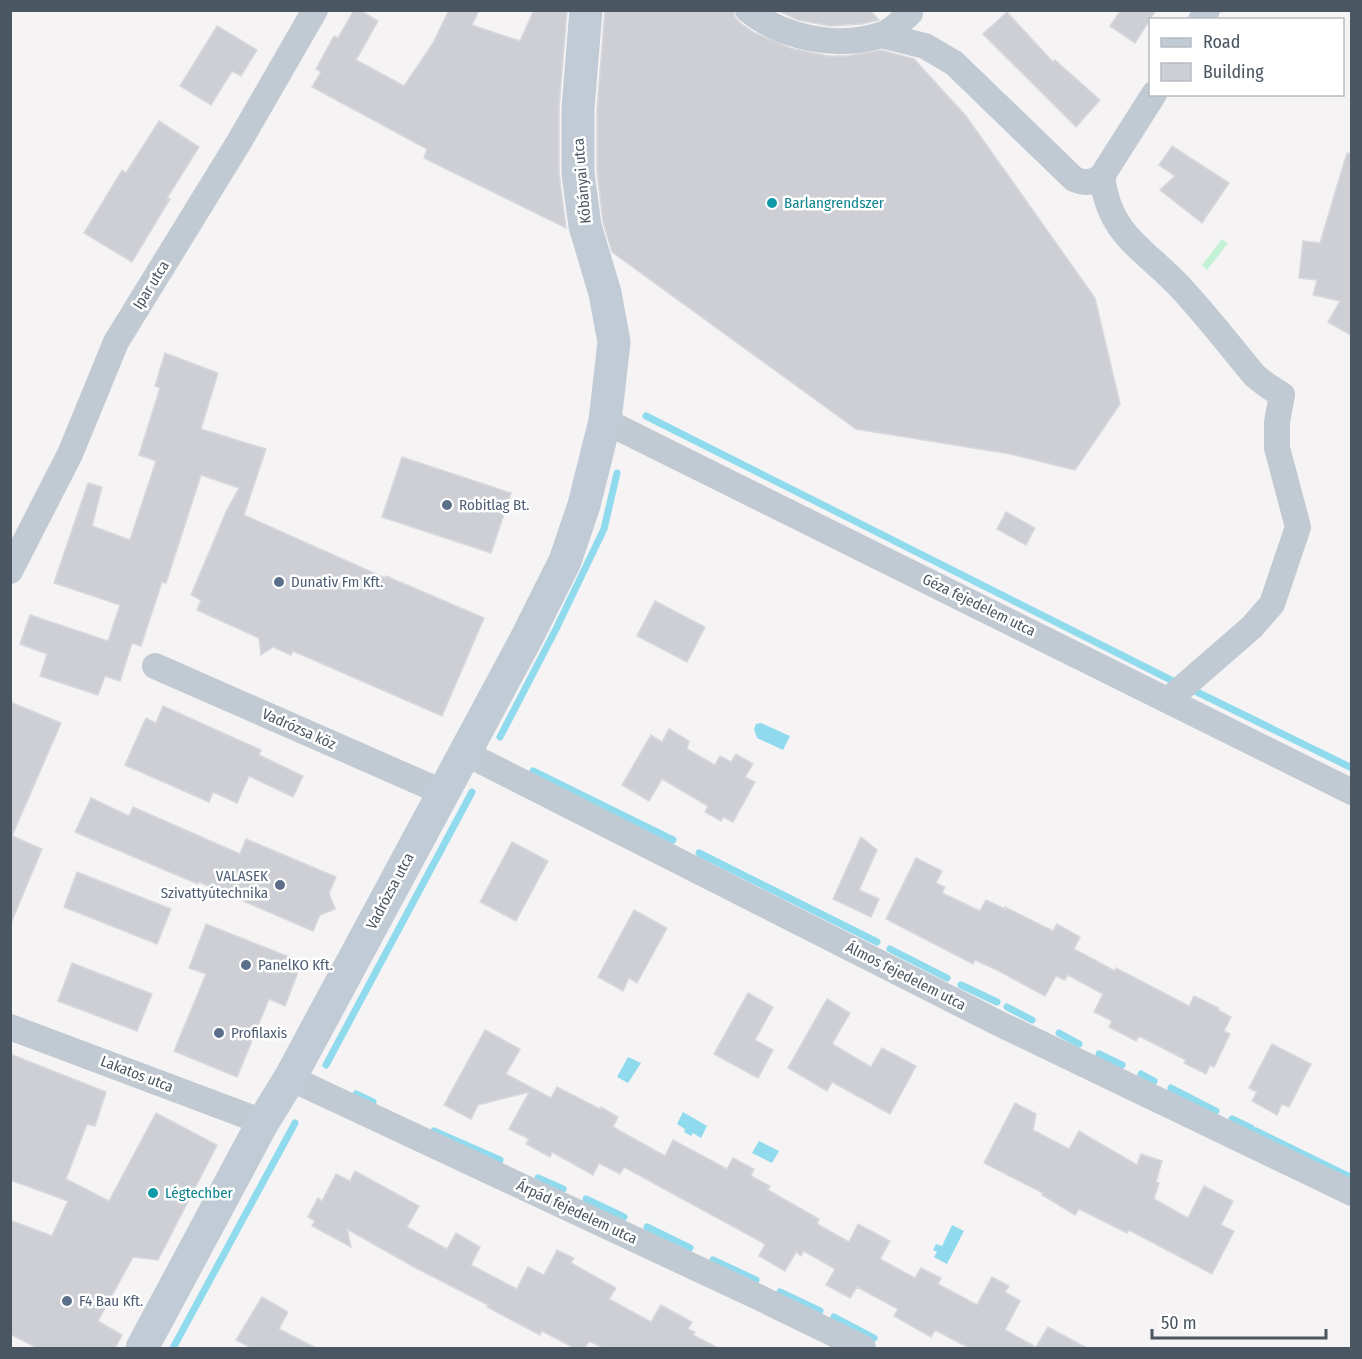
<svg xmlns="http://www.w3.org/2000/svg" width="1362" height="1359" viewBox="0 0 1362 1359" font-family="'Fira Sans Condensed',sans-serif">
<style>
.green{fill:#c3f1d5}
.water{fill:#90daee}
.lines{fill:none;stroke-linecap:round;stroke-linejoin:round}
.stream{stroke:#90daee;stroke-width:7}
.building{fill:#cdcfd5;stroke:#d7d9de;stroke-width:1.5}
.street{stroke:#c1cad2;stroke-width:26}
.secondary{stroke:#c1cbd6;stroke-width:33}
.culture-dot{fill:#0f9aa8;stroke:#fff;stroke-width:2}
.service-dot{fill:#5c6f8a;stroke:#fff;stroke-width:2}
.labels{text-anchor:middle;stroke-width:5;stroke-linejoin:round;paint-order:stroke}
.street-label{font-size:15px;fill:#4a5661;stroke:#fff}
.culture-label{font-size:15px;fill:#0d838f;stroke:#fff;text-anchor:start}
.service-label{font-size:15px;fill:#4e5e75;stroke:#fff;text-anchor:start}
</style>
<rect width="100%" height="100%" fill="#f5f3f3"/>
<polygon class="green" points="1222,239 1228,243 1207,270 1202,265"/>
<g class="water">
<polygon points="761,723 790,736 783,750 757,738 754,729 756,724"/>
<polygon points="628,1057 641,1063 628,1083 617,1077"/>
<polygon points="683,1112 707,1126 701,1138 693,1133 691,1136 684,1132 685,1129 677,1124"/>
<polygon points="759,1141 779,1151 772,1163 752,1153"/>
<polygon points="952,1225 964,1231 947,1264 934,1257 937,1252 933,1250 936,1244 942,1246"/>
</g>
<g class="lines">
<g class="stream">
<polyline points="646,416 1173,681"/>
<polyline points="1195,691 1352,768"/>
<polyline points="500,737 556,629 604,529 617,473"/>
<polyline points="533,771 673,840"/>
<polyline points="699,853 877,942"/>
<polyline points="890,949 947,978"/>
<polyline points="961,985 997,1002"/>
<polyline points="1007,1007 1032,1020"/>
<polyline points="1059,1033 1079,1044"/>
<polyline points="1099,1054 1122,1065"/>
<polyline points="326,1065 472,792"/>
<polyline points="1141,1074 1154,1081"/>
<polyline points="1171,1088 1216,1111"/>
<polyline points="356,1094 373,1102"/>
<polyline points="1232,1119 1251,1128"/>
<polyline points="434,1131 500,1160"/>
<polyline points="1256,1131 1352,1178"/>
<polyline points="538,1178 563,1189"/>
<polyline points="586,1199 624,1217"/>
<polyline points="647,1227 690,1248"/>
<polyline points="713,1260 756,1280"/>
<polyline points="780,1292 820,1311"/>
<polyline points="834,1317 874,1338"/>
<polyline points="173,1348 295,1123"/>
</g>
</g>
<g class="building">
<polygon points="354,10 360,10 378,21 356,60 404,86 433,43 449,10 479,10 472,25 520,41 534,10 567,10 559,108 559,173 566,228 424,158 427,149 312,87 321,72 316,69 334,36 338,38"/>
<polygon points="605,10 733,10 735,17 739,22 753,32 790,48 828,56 848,56 881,50 914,59 966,116 1095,298 1120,404 1075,470 1010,454 856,429 612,252 603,222 597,172 597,109"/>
<polygon points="777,10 870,10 879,20 862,24 830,26 798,20"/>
<polygon points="1121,10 1156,10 1135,43 1110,26"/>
<polygon points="1007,12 1053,62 1055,60 1100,100 1076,127 983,34"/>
<polygon points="217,26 257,50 241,76 232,71 211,105 180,86"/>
<polygon points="159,121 199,147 167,198 170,199 132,262 84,233 122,170 126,173"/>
<polygon points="1172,146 1229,183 1202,223 1160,190 1175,176 1159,165"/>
<polygon points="1347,153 1352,154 1352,336 1328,322 1340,301 1313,295 1317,280 1299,278 1303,241 1320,243"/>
<polygon points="165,353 218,373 201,429 266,449 244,515 385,578 386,576 484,618 442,716 293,651 291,655 273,647 261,655 259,638 197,610 201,600 191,595 226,512 239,488 201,475 166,583 162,582 141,646 132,643 120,681 105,676 98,695 40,676 47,654 20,644 30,615 108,641 120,605 54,583 88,483 102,487 92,526 130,540 156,461 139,455 160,388 155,386"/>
<polygon points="402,457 511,493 491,553 382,517"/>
<polygon points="1006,512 1035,528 1026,545 997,529"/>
<polygon points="655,601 705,627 687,662 637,636"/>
<polygon points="10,702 61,723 12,836 42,849 11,923"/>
<polygon points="163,706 261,750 259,755 303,776 293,797 249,776 237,803 213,792 209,802 125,765 146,718 156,723"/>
<polygon points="669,729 689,741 687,749 715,765 720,756 731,762 736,754 753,764 745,777 755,782 733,822 723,817 721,821 705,812 708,806 662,779 649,801 622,785 651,735 662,742"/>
<polygon points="91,798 129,816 133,807 240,854 246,839 336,877 329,893 335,909 320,915 313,931 199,882 198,884 75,832"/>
<polygon points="861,837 877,850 859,890 879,899 871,917 833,899"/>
<polygon points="512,842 548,861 516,921 480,902"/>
<polygon points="916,858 942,871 936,883 945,887 942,893 980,911 986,900 1005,909 1005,907 1053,931 1057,924 1080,937 1074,949 1115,971 1116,968 1189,1006 1194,996 1219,1008 1218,1010 1231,1017 1224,1031 1230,1034 1214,1067 1210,1065 1206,1074 1184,1063 1186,1060 1139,1036 1136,1041 1109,1027 1112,1021 1094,1012 1103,994 1068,975 1065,980 1056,976 1045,996 995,969 975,960 973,964 886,919"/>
<polygon points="77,872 171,909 157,944 64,907"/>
<polygon points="634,910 667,928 637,983 629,978 623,991 598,977"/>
<polygon points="206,924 302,962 285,1006 269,999 237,1077 174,1051 206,974 189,968"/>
<polygon points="72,963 152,994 137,1031 58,1001"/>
<polygon points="748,993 773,1007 755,1040 773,1050 758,1078 714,1054"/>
<polygon points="827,999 850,1013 832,1044 871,1067 882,1048 916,1066 890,1114 832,1082 827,1091 788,1068"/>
<polygon points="485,1030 520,1049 506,1074 551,1098 557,1087 600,1109 601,1107 618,1117 613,1127 665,1156 673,1140 727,1169 733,1158 754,1169 751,1176 770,1186 768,1190 819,1219 817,1224 849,1242 858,1224 890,1241 880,1259 915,1278 921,1268 941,1278 938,1284 977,1305 992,1277 1009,1286 1005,1292 1020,1301 1005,1330 1036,1347 1048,1327 1087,1348 969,1348 935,1330 931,1337 894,1316 898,1309 857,1287 850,1298 826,1285 835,1269 804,1251 801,1256 796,1252 785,1271 759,1256 765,1244 624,1167 620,1174 599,1163 593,1175 552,1152 550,1157 526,1144 529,1139 509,1129 529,1092 478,1105 471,1119 444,1105"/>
<polygon points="1272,1044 1311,1064 1289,1107 1282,1104 1277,1115 1252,1101 1257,1092 1249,1088"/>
<polygon points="10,1054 106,1092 95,1126 87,1124 66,1179 109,1201 156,1113 217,1145 158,1260 133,1257 98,1321 122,1335 115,1348 37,1348 10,1334 10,1220 52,1236 68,1201 10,1180"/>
<polygon points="1015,1103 1036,1114 1033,1130 1069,1149 1079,1131 1137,1165 1141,1154 1162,1161 1156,1182 1159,1183 1154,1199 1188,1218 1204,1186 1233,1201 1221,1225 1234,1231 1212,1274 1129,1230 1127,1233 1079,1209 1075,1215 1042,1195 1043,1193 984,1163"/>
<polygon points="355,1171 419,1206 407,1227 447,1249 456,1233 480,1247 471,1265 517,1289 528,1267 544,1275 557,1250 574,1258 571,1263 616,1288 609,1299 651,1322 661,1305 692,1322 688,1329 695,1332 693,1335 718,1348 603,1348 589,1341 585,1348 574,1348 542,1331 540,1335 487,1307 488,1305 414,1267 347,1229 351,1247 312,1226 315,1221 308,1217 318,1198 322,1201 336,1174 350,1181"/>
<polygon points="262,1297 288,1312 279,1329 316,1348 251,1348 236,1340"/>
</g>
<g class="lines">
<g class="street">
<path d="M748,10C783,38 837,49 881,35C892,32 901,21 910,13"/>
<polyline points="1201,20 1207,10"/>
<path d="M881,35L925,46L954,63L1074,179C1085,184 1093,183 1102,176L1154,94"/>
<path d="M1102,176C1109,236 1144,248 1181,288C1207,316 1231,347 1255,376L1268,386L1282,395L1277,422V448L1298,527L1272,604L1252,627L1168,700"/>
<polyline points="605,421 1352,792"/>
<polyline points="10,571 70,454 116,342 239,142 315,10"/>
<polyline points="155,666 442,792"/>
<polyline points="465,753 1000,1024 1352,1193"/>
<polyline points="10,1027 263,1122"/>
<polyline points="290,1078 758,1297 863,1348"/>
</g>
<polyline class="secondary" points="142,1348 263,1122 290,1078 526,639 565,561 584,505 605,421 614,342 605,293 585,226 578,173 578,108 586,10"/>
</g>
<g class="culture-dot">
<circle cx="772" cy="203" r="6"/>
<circle cx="153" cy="1193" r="6"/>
</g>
<g class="service-dot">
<circle cx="447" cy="505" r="6"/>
<circle cx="279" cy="582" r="6"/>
<circle cx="280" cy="885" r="6"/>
<circle cx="246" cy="965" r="6"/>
<circle cx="219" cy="1033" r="6"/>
<circle cx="67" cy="1301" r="6"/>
</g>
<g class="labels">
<g class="street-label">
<text transform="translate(582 181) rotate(-95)" y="5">Kőbányai utca</text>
<text transform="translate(151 285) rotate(-58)" y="5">Ipar utca</text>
<text transform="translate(979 605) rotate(26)" y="5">Géza fejedelem utca</text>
<text transform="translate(299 729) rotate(24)" y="5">Vadrózsa köz</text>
<text transform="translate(390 891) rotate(-62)" y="5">Vadrózsa utca</text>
<text transform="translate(906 976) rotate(27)" y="5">Álmos fejedelem utca</text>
<text transform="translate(137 1074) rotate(21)" y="5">Lakatos utca</text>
<text transform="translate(577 1212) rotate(25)" y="5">Árpád fejedelem utca</text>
</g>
<g class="culture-label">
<text x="784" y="208">Barlangrendszer</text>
<text x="165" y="1198">Légtechber</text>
</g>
<g class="service-label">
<text x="459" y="510">Robitlag Bt.</text>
<text x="291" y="587">Dunativ Fm Kft.</text>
<text x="268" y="881" text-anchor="end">VALASEK<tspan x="268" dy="17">Szivattyútechnika</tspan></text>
<text x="258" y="970">PanelKO Kft.</text>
<text x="231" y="1038">Profilaxis</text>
<text x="79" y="1306">F4 Bau Kft.</text>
</g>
</g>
<rect width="1362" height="1359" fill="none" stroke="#4a5661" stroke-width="24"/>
<rect x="1149" y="18" width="195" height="78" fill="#ffffff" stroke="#b7bbc0" stroke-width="1.5"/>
<rect x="1161" y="38" width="30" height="9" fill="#c1cbd6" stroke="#b7bbc0" stroke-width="1.5"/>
<text x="1203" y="48" font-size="18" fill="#4a5661">Road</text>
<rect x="1161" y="63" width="30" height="18" fill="#cdcfd5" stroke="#b7bbc0" stroke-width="1.5"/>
<text x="1203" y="78" font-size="18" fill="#4a5661">Building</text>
<path d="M1152 1329v9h174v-9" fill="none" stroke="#4a5661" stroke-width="3"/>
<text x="1161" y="1329" font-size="18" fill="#4a5661" stroke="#ffffff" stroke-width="4.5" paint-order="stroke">50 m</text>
</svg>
